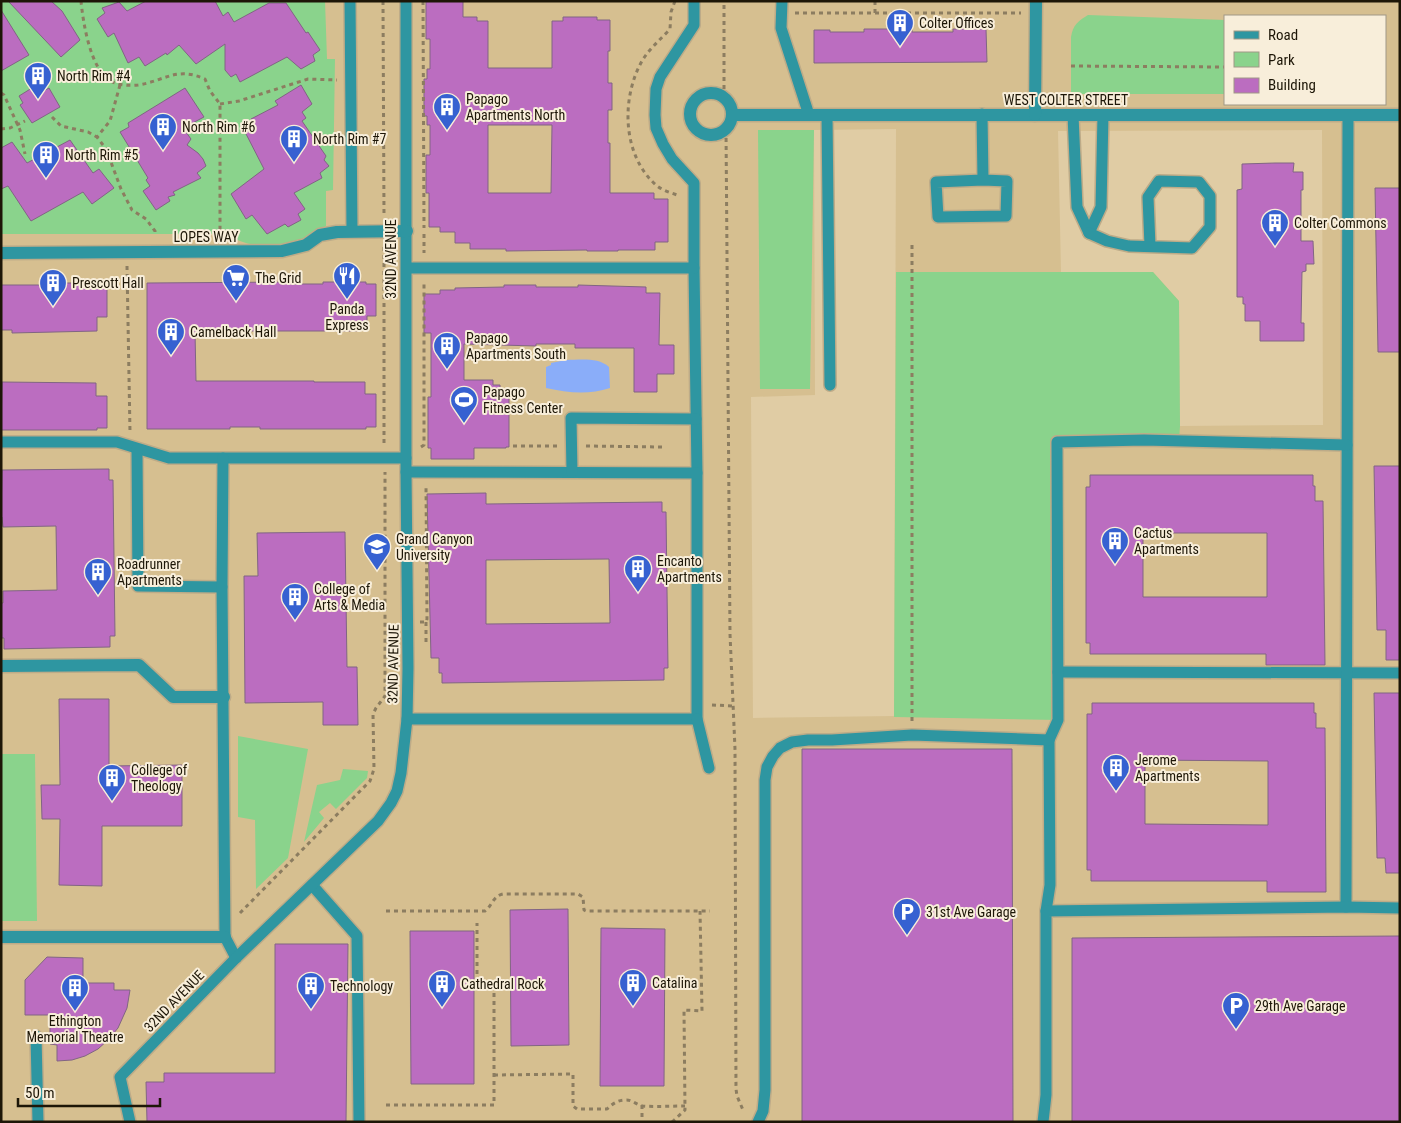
<svg xmlns="http://www.w3.org/2000/svg" width="1401" height="1123" viewBox="0 0 1401 1123" font-family="'Roboto Condensed',sans-serif">
<style>
.built{fill:#d6bf90;fill-rule:evenodd}
.green{fill:#8ad38c}
.water{fill:#8aadf9}
.building{fill:#bb6dc0;stroke:#816583;fill-rule:evenodd}
.lines{fill:none;stroke-linecap:round;stroke-linejoin:round}
.service-casing{stroke:#bdab88;stroke-width:14}
.pedestrian-casing{stroke:#bdab88;stroke-width:15}
.minor-casing{stroke:#bdab88;stroke-width:15}
.path{stroke:#8c7d60;stroke-width:3;stroke-dasharray:4 4;stroke-linecap:butt}
.service{stroke:#2e96a1;stroke-width:11}
.pedestrian{stroke:#2e96a1;stroke-width:12}
.minor{stroke:#2e96a1;stroke-width:12}
.labels{text-anchor:middle;stroke-width:4;stroke-linejoin:round;paint-order:stroke}
.poi-label{font-size:14px;fill:#1d1607;stroke:#f8eeda;text-anchor:start}
.street-label{font-size:14px;fill:#1d1607;stroke:#f8eeda}
</style>
<rect width="100%" height="100%" fill="#e0cca4"/>
<path class="built" d="M1,1H1400V1122H1ZM1225,16H1385V104H1225ZM896,129L894,716L753,718L751,397L815,395L814,130ZM1322,130L1323,425L1180,426L1179,301L1153,272H1061L1058,131Z"/>
<g class="green">
<path d="M1,1H325L327,59H335L333,190L326,191V226C314,233 297,244 284,245C268,248 239,245 228,234H1Z"/>
<path d="M1088,15L1225,20V94H1071V37C1073,25 1078,21 1088,15Z"/>
<polygon points="758,130 814,130 810,389 760,389"/>
<polygon points="896,272 1153,272 1179,301 1180,426 1179,441 1057,442 1058,720 894,717"/>
<polygon points="238,736 308,749 288,858 256,889 255,820 238,817"/>
<polygon points="1,754 35,754 37,921 1,921"/>
<polygon points="343,769 368,771 367,778 336,809 330,803 319,812 324,818 304,842 317,785 340,780"/>
</g>
<path class="water" d="M566,360C580,360 598,357 609,367L610,388C589,395 568,393 546,388V367L551,365V363Z"/>
<g class="building">
<polygon points="8,1 51,1 62,11 80,40 61,57"/>
<polygon points="146,1 215,1 223,16 228,12 234,22 269,3 286,3 306,33 308,32 320,50 313,55 315,61 301,69 287,57 240,82 236,74 231,77 225,70 225,44 196,64 179,45 167,55 166,53 145,66 139,57 128,63 114,33 108,37 97,19 105,13 102,8 119,2 127,11"/>
<path d="M426,1H463V17H477V21H488V68H552V21H563V17H597V20H610V51H608V83H612V110H608V143H610V193H654V199H668V242H655V250H618V251H587V250L506,251V249H470V243H455V232H440V227H429V193H426V155H430V125H427V116H424V79H427V69H430V39H426ZM488,125H552L551,193H488Z"/>
<polygon points="1,10 29,55 1,71"/>
<polygon points="864,29 912,29 912,32 953,32 953,29 986,29 987,62 814,63 814,30 830,30 830,32 864,32"/>
<polygon points="40,83 44,91 49,88 60,107 32,123 20,105 23,103 19,96"/>
<polygon points="301,85 312,104 302,112 306,118 302,121 326,156 324,160 329,166 320,173 322,178 294,193 305,209 298,214 301,220 288,227 285,224 267,234 252,215 246,219 231,194 264,169 244,130 253,126 251,119 278,105 275,101"/>
<polygon points="185,88 204,117 183,128 191,139 187,145 198,153 203,159 206,166 197,173 201,178 173,192 175,195 168,197 170,201 156,210 143,191 150,186 146,180 148,178 120,132 129,127 128,123"/>
<polygon points="70,140 93,173 99,169 114,188 92,204 83,192 31,221 8,186 1,189 1,148 12,142 27,163"/>
<polygon points="1275,163 1294,163 1293,172 1303,172 1303,190 1301,190 1301,241 1313,241 1314,264 1306,264 1306,271 1302,272 1301,323 1304,323 1304,341 1260,341 1260,321 1245,321 1245,304 1243,304 1243,297 1237,297 1237,190 1242,189 1242,164"/>
<polygon points="1375,188 1400,188 1400,352 1378,352"/>
<polygon points="293,282 293,284 323,284 323,282 366,282 366,284 376,284 376,316 367,316 367,330 355,331 250,331 250,330 221,330 221,332 195,332 196,381 314,381 314,382 365,382 365,394 376,394 376,427 366,427 366,429 260,429 260,427 230,427 230,429 147,429 147,283"/>
<polygon points="54,283 97,283 97,285 107,285 107,317 97,317 97,331 12,333 12,330 1,330 1,285 54,285"/>
<polygon points="504,285 536,285 536,287 578,287 578,285 646,287 646,293 660,293 659,345 674,345 674,374 657,374 657,392 634,392 634,348 575,348 575,344 536,344 536,346 464,344 464,380 493,380 493,385 500,385 500,395 509,395 509,447 506,447 506,448 474,448 474,459 431,459 431,448 428,448 428,397 431,397 431,333 424,333 424,294 440,294 440,290 455,290 455,288 504,287"/>
<polygon points="2,382 96,383 96,396 107,396 107,428 97,428 97,430 1,430"/>
<polygon points="1374,466 1400,466 1400,660 1386,660 1386,630 1377,630"/>
<polygon points="109,469 109,480 113,480 115,636 110,636 110,647 4,649 4,638 1,638 1,603 3,603 3,591 57,590 56,526 3,527 2,517 1,517 2,470"/>
<path d="M1090,475H1313V486H1315V501H1323L1325,665H1266V654H1090V643H1086V487H1090ZM1143,533H1267V597H1143Z"/>
<path d="M486,493V504L662,502V512H666L668,668H664V680L442,683V673H439V658H431L427,494ZM609,559L610,623L486,624V560Z"/>
<polygon points="345,532 347,667 357,667 358,725 323,725 323,702 245,703 244,576 258,576 257,533"/>
<polygon points="1374,693 1400,693 1400,873 1386,873 1385,858 1377,858"/>
<polygon points="59,699 109,699 109,766 182,765 182,826 102,826 102,886 59,885 60,819 42,819 41,785 60,785"/>
<path d="M1092,703H1314V713H1316V728H1325L1326,892H1267V881H1091V870H1087V714H1092ZM1145,760L1268,761V825L1145,824Z"/>
<polygon points="802,749 1012,749 1013,1122 802,1122"/>
<polygon points="568,909 569,1045 511,1046 510,910"/>
<polygon points="601,928 665,929 664,1086 600,1086"/>
<polygon points="410,931 474,931 474,1084 411,1084"/>
<polygon points="1400,936 1400,1122 1072,1122 1072,938"/>
<polygon points="275,944 348,944 346,1122 147,1122 146,1082 164,1082 164,1073 275,1073"/>
<polygon points="47,957 83,958 83,983 114,983 114,990 130,990 127,1008 118,1028 108,1040 98,1049 85,1056 72,1060 57,1061 57,1045 50,1044 50,1015 25,1015 25,980"/>
</g>
<g class="lines">
<defs>
<g id="service">
<polyline points="350,1 352,231"/>
<polyline points="694,1 694,25 660,77 656,89 655,115 656,128 663,144 672,159 694,183 694,268 697,473"/>
<polyline points="782,1 781,28 809,115"/>
<polyline points="982,114 983,180 1007,181 1006,216 938,217 936,182 983,180"/>
<polyline points="827,115 830,385"/>
<polyline points="1073,115 1077,207 1089,233 1101,207 1103,115"/>
<polyline points="1089,233 1107,241 1129,246 1192,248 1210,227 1210,196 1199,182 1159,181 1148,197 1150,246"/>
<polyline points="407,268 694,268"/>
<polyline points="1,442 117,442 169,458 406,458"/>
<polyline points="137,449 138,586 222,587"/>
<polyline points="223,458 222,587 225,937 236,958"/>
<polyline points="406,472 697,473 697,719 407,719"/>
<polyline points="572,472 571,418 696,419"/>
<polyline points="1058,672 1400,673"/>
<polyline points="697,719 709,768"/>
<polyline points="312,885 357,936 359,1122"/>
<polyline points="1346,907 1348,115"/>
<polyline points="1046,911 1050,885 1049,740"/>
<polyline points="36,1036 38,1122"/>
<polyline points="130,1122 120,1077 236,958 378,821 391,803 397,791 401,773 407,719 408,668 406,472 406,1"/>
<polyline points="758,1122 763,1111 765,1090 765,780 767,767 773,756 780,748 792,742 808,740 832,740 912,735 1049,740 1058,720 1057,442 1144,440 1347,445"/>
<polyline points="1043,1122 1046,1095 1046,911 1346,907 1400,908"/>
</g>
<g id="pedestrian">
<polyline points="1,253 282,251 306,245 320,235 337,232 407,231"/>
<polyline points="1,666 139,665 173,697 224,697"/>
<polyline points="1,937 225,937"/>
</g>
<g id="minor">
<circle cx="711" cy="114" r="21"/>
<polyline points="732,115 1400,115"/>
<polyline points="1035,115 1036,1"/>
</g>
</defs>
<use href="#service" class="service-casing"/>
<use href="#pedestrian" class="pedestrian-casing"/>
<use href="#minor" class="minor-casing"/>
<g class="path">
<path d="M81,1C83,22 90,67 109,80C117,85 128,86 138,85C165,81 176,66 205,79L210,91L220,104V237"/>
<polyline points="383,1 384,216"/>
<polyline points="423,1 424,228"/>
<path d="M675,1L671,12L670,29C660,40 649,49 642,61C621,98 622,155 656,185C663,191 672,193 680,196"/>
<polyline points="795,13 1021,13"/>
<polyline points="875,13 875,1"/>
<polyline points="1071,66 1225,67"/>
<polyline points="120,85 110,121 97,137 106,149 121,189 132,210 146,219 155,231 155,235"/>
<polyline points="1,93 4,95 20,130 25,154"/>
<polyline points="724,97 724,1"/>
<polyline points="220,104 239,101 308,79 337,80"/>
<polyline points="52,117 61,126 88,132 97,137"/>
<polyline points="1,129 10,128 25,121"/>
<polyline points="726,130 730,634 735,749 736,1089 737,1096 743,1110"/>
<polyline points="424,234 424,253"/>
<polyline points="912,245 912,722"/>
<polyline points="384,247 384,443"/>
<polyline points="127,266 130,432"/>
<polyline points="513,446 557,446"/>
<polyline points="586,446 663,447"/>
<polyline points="421,447 424,445 424,282"/>
<polyline points="420,622 426,622 427,619 426,486"/>
<polyline points="426,622 426,644"/>
<polyline points="712,705 734,706"/>
<path d="M386,911H485C492,906 493,896 503,894H578L583,897L584,910L586,911H710"/>
<polyline points="240,913 370,781 374,769 373,714 376,708 385,696 385,472"/>
<path d="M494,1075L573,1074V1106L577,1109H607C612,1104 618,1100 625,1100C632,1099 636,1105 643,1106C657,1107 671,1106 685,1106"/>
<polyline points="386,1105 494,1105 494,983 477,983 477,923"/>
<polyline points="642,1105 642,1122"/>
<polyline points="672,1122 685,1110 684,1010 702,1011 700,911"/>
</g>
<use href="#service" class="service"/>
<use href="#pedestrian" class="pedestrian"/>
<use href="#minor" class="minor"/>
</g>
<defs>
<symbol id="building-pin" viewBox="-11 -11 22 30"><path d="M0 17L-7.5 6A9.5 9.5 0 1 1 7.5 6Z" fill="#3661d1" stroke="#f8eeda"/><path d="M-4-6H4V6H1V3H-1V6H-4ZM-2.5-4.3h1.7v1.8h-1.7ZM.8-4.3h1.7v1.8H.8ZM-2.5-1h1.7V.8h-1.7ZM.8-1h1.7V.8H.8Z" fill="#fff"/></symbol>
<symbol id="restaurant-pin" viewBox="-11 -11 22 30"><path d="M0 17L-7.5 6A9.5 9.5 0 1 1 7.5 6Z" fill="#3661d1" stroke="#f8eeda"/><path d="M-5-6h1v4h1v-4h1v4h1v-4h1v5L-1.5 .5V6h-2V.5L-5-1ZM5-6V6H3V1.5H1.5Q1.5-4 5-6Z" fill="#fff"/></symbol>
<symbol id="supermarket-pin" viewBox="-11 -11 22 30"><path d="M0 17L-7.5 6A9.5 9.5 0 1 1 7.5 6Z" fill="#3661d1" stroke="#f8eeda"/><path d="M-6-5.5h2.5l.6 2H6L4.5 2H-2.5L-4.4-4H-6ZM-1.5 3.2a1.3 1.3 0 1 0 .1 0ZM3 3.2a1.3 1.3 0 1 0 .1 0Z" fill="#fff"/></symbol>
<symbol id="stadium-pin" viewBox="-11 -11 22 30"><path d="M0 17L-7.5 6A9.5 9.5 0 1 1 7.5 6Z" fill="#3661d1" stroke="#f8eeda"/><path d="M0-5a6.5 5 0 1 0 0 10a6.5 5 0 1 0 0-10ZM-3.5-1.8h7v3.6h-7Z" fill="#fff"/></symbol>
<symbol id="university-pin" viewBox="-11 -11 22 30"><path d="M0 17L-7.5 6A9.5 9.5 0 1 1 7.5 6Z" fill="#3661d1" stroke="#f8eeda"/><path d="M0-5L7-2L0 1L-7-2ZM-4 1L0 2.5L4 1V4Q0 6-4 4Z" fill="#fff"/></symbol>
<symbol id="parking-pin" viewBox="-11 -11 22 30"><path d="M0 17L-7.5 6A9.5 9.5 0 1 1 7.5 6Z" fill="#3661d1" stroke="#f8eeda"/><path d="M-3.5-5.5H1a3.5 3.5 0 0 1 0 7H-1V5.5H-3.5ZM-1-3.4V-.6H.8a1.4 1.4 0 0 0 0-2.8Z" fill="#fff"/></symbol>
</defs>
<g fill-rule="evenodd">
<use href="#building-pin" x="884" y="7" width="32" height="43"/>
<use href="#building-pin" x="22" y="60" width="32" height="43"/>
<use href="#building-pin" x="431" y="91" width="32" height="43"/>
<use href="#building-pin" x="147" y="111" width="32" height="43"/>
<use href="#building-pin" x="278" y="123" width="32" height="43"/>
<use href="#building-pin" x="30" y="139" width="32" height="43"/>
<use href="#building-pin" x="1259" y="207" width="32" height="43"/>
<use href="#restaurant-pin" x="331" y="260" width="32" height="43"/>
<use href="#supermarket-pin" x="220" y="262" width="32" height="43"/>
<use href="#building-pin" x="37" y="267" width="32" height="43"/>
<use href="#building-pin" x="155" y="316" width="32" height="43"/>
<use href="#building-pin" x="431" y="330" width="32" height="43"/>
<use href="#stadium-pin" x="448" y="384" width="32" height="43"/>
<use href="#building-pin" x="1099" y="525" width="32" height="43"/>
<use href="#university-pin" x="361" y="531" width="32" height="43"/>
<use href="#building-pin" x="622" y="553" width="32" height="43"/>
<use href="#building-pin" x="82" y="556" width="32" height="43"/>
<use href="#building-pin" x="279" y="581" width="32" height="43"/>
<use href="#building-pin" x="1100" y="752" width="32" height="43"/>
<use href="#building-pin" x="96" y="762" width="32" height="43"/>
<use href="#parking-pin" x="891" y="896" width="32" height="43"/>
<use href="#building-pin" x="617" y="967" width="32" height="43"/>
<use href="#building-pin" x="426" y="968" width="32" height="43"/>
<use href="#building-pin" x="295" y="970" width="32" height="43"/>
<use href="#building-pin" x="59" y="972" width="32" height="43"/>
<use href="#parking-pin" x="1220" y="990" width="32" height="43"/>
</g>
<g class="labels">
<g class="poi-label">
<text x="919" y="28">Colter Offices</text>
<text x="57" y="81">North Rim #4</text>
<text x="466" y="104">Papago<tspan x="466" dy="16">Apartments North</tspan></text>
<text x="182" y="132">North Rim #6</text>
<text x="313" y="144">North Rim #7</text>
<text x="65" y="160">North Rim #5</text>
<text x="1294" y="228">Colter Commons</text>
<text x="255" y="283">The Grid</text>
<text x="72" y="288">Prescott Hall</text>
<text x="347" y="314" text-anchor="middle">Panda<tspan x="347" dy="16">Express</tspan></text>
<text x="190" y="337">Camelback Hall</text>
<text x="466" y="343">Papago<tspan x="466" dy="16">Apartments South</tspan></text>
<text x="483" y="397">Papago<tspan x="483" dy="16">Fitness Center</tspan></text>
<text x="1134" y="538">Cactus<tspan x="1134" dy="16">Apartments</tspan></text>
<text x="396" y="544">Grand Canyon<tspan x="396" dy="16">University</tspan></text>
<text x="657" y="566">Encanto<tspan x="657" dy="16">Apartments</tspan></text>
<text x="117" y="569">Roadrunner<tspan x="117" dy="16">Apartments</tspan></text>
<text x="314" y="594">College of<tspan x="314" dy="16">Arts &amp; Media</tspan></text>
<text x="1135" y="765">Jerome<tspan x="1135" dy="16">Apartments</tspan></text>
<text x="131" y="775">College of<tspan x="131" dy="16">Theology</tspan></text>
<text x="926" y="917">31st Ave Garage</text>
<text x="652" y="988">Catalina</text>
<text x="461" y="989">Cathedral Rock</text>
<text x="330" y="991">Technology</text>
<text x="1255" y="1011">29th Ave Garage</text>
<text x="75" y="1026" text-anchor="middle">Ethington<tspan x="75" dy="16">Memorial Theatre</tspan></text>
</g>
<g class="street-label">
<text x="1066" y="105">WEST COLTER STREET</text>
<text x="206" y="242">LOPES WAY</text>
<text transform="translate(391 259) rotate(-90)" y="5">32ND AVENUE</text>
<text transform="translate(393 664) rotate(-89)" y="5">32ND AVENUE</text>
<text transform="translate(174 1001) rotate(-46)" y="5">32ND AVENUE</text>
</g>
</g>
<rect width="1401" height="1123" fill="none" stroke="#1d1607" stroke-width="5"/>
<rect x="1224" y="15" width="162" height="90" fill="#f8eeda" stroke="#a09886"/>
<rect x="1234" y="31" width="25" height="8" fill="#2e96a1" stroke="#a09886"/>
<text x="1268" y="40" font-size="15" fill="#1d1607">Road</text>
<rect x="1234" y="52" width="25" height="15" fill="#8ad38c" stroke="#a09886"/>
<text x="1268" y="65" font-size="15" fill="#1d1607">Park</text>
<rect x="1234" y="78" width="25" height="15" fill="#bb6dc0" stroke="#a09886"/>
<text x="1268" y="90" font-size="15" fill="#1d1607">Building</text>
<path d="M18 1098v8h142v-8" fill="none" stroke="#1d1607" stroke-width="2.5"/>
<text x="25" y="1098" font-size="15" fill="#1d1607" stroke="#f8eeda" stroke-width="4" paint-order="stroke">50 m</text>
</svg>
